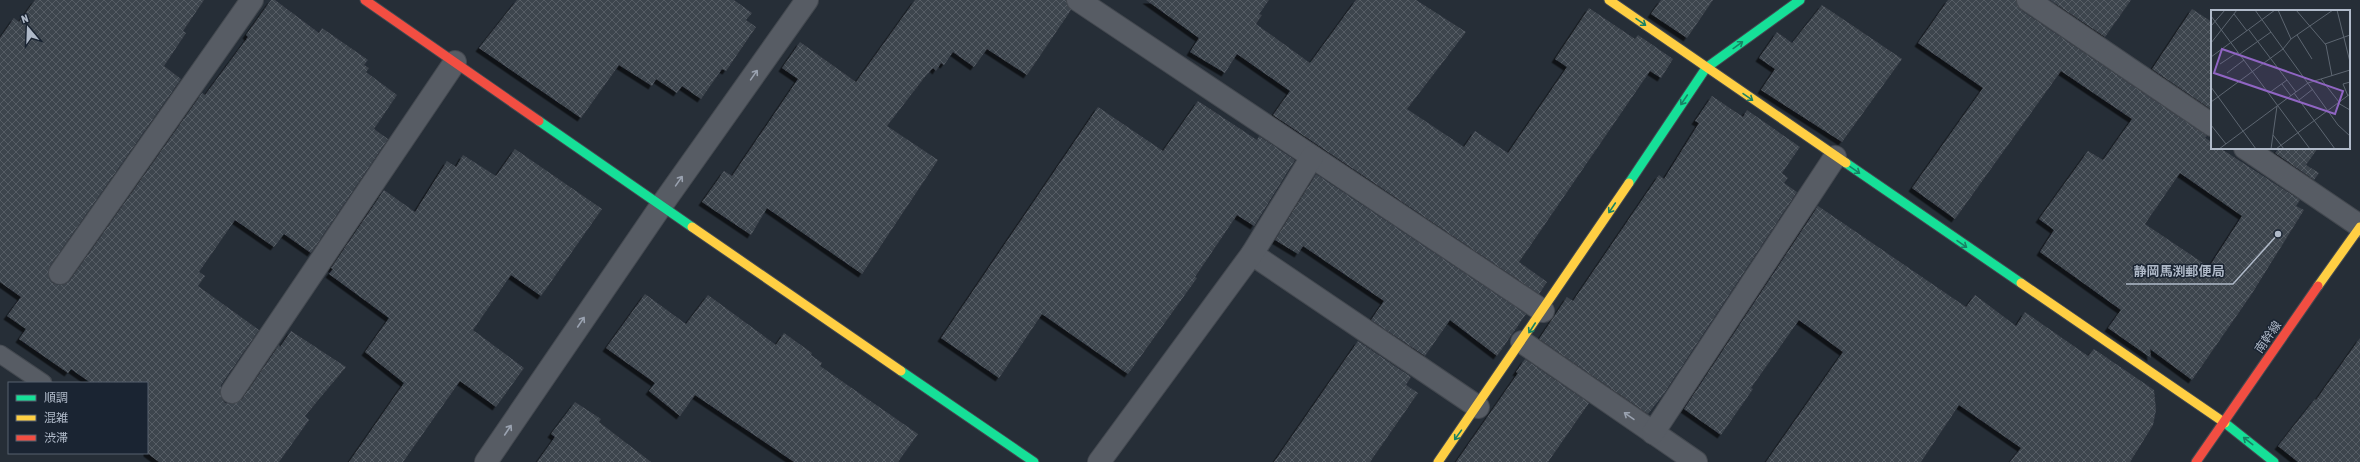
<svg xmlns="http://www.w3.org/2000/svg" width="2360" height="462" viewBox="0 0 2360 462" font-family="'Asap Condensed','Noto Sans JP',sans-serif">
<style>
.building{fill:url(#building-cross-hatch);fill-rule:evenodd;filter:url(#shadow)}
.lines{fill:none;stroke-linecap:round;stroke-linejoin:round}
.lane-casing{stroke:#444950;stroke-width:19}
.street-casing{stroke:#444950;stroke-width:24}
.fast-casing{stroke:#444950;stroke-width:11}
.slow-casing{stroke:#444950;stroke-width:11}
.jam-casing{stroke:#444950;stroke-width:11}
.lane{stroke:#575c64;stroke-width:17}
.street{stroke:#575c64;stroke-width:22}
.fast{stroke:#16e098;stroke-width:9}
.slow{stroke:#ffcf43;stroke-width:9}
.jam{stroke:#f24e42;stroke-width:9}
.oneway{stroke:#188265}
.oneway2{stroke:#9aa2b0}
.labels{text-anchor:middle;stroke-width:3;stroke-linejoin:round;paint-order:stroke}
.street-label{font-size:12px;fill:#b0bac9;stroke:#1a2432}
.inset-road{fill:none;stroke:#5d6671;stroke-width:1}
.view{fill:#9065c3;fill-opacity:0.15;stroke:#9065c3;stroke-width:2}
.inset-edge{fill:none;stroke:#b0bac9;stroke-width:2}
.leader{fill:none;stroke:#b0bac9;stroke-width:1.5}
.callout-dot{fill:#b0bac9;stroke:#1a2432;stroke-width:1.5}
.callout-label{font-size:13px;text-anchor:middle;font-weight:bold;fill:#b0bac9;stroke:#1a2432;stroke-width:3;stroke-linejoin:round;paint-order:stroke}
</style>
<defs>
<pattern id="building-cross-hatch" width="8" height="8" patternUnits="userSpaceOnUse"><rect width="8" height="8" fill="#3e444d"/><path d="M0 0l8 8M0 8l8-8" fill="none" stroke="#575d65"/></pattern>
<filter id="shadow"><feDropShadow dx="-3.5" dy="3.5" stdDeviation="0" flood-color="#0009"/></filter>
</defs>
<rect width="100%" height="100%" fill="#262e37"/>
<g class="building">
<polygon points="35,0 204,0 183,31 186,33 164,66 181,79 50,266 49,278 53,283 58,285 65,284 70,280 202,93 205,95 248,37 246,35 271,0 275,0 319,33 322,28 368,60 364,65 369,68 366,72 397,95 374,129 388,139 311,253 284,234 274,247 235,220 199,272 205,276 198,286 259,330 221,385 221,397 225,403 232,404 242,399 279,345 280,347 291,331 346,367 305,416 309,420 279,462 159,462 147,453 147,383 91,383 71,369 68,373 19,339 26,329 7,316 21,297 0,282 0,38 14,18 19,22"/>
<polygon points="517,0 734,0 752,13 746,20 756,27 726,71 722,69 701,99 682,86 677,93 656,79 652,86 619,65 581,118 479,48"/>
<polygon points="915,0 1066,0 1071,10 1027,75 987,49 974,67 953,52 944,65 941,63 936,71 933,68 924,78 887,126 938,160 862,274 767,208 751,235 702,202 724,171 732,176 798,79 782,68 800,42 856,82"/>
<polygon points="1146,0 1269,0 1259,14 1262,15 1256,24 1310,63 1356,0 1416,0 1466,32 1407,109 1464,147 1475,131 1508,153 1567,67 1555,59 1589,8 1635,39 1638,35 1673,59 1661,78 1650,71 1519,262 1547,282 1539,294 1273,115 1290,91 1237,54 1225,73 1190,52 1199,38"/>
<polygon points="1661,0 1713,0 1687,38 1651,14"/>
<path d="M1948,0H2016L2021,10L2207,136L2205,138L2212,142V148H2220L2300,200L2296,206L2304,210L2251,295L2192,380L2150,349L2151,358L2108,328L2121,310L2040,252L2054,230L2039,219L2088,151L2103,160L2132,119L2061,71L1955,219L1912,188L1983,88L1918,43ZM2180,173L2242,216L2209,267L2145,224Z"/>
<polygon points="2050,0 2131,0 2105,37"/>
<polygon points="1822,5 1902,59 1842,142 1761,90 1775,69 1759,58 1777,32 1792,43"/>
<polygon points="2192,9 2212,22 2212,110 2152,69"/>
<polygon points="1712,96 1743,117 1747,110 1800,147 1782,173 1788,178 1784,183 1797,192 1663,395 1648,414 1539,339 1567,297 1573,301 1659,175 1664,179 1699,123 1695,121"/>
<polygon points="1198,101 1257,140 1259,136 1295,160 1254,226 1237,215 1195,277 1197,278 1128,374 1042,314 999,378 941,338 1098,107 1163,151"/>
<polygon points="2279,148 2318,148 2306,165 2319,173 2314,180 2275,153"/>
<polygon points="515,149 602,209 541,296 511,275 473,330 524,368 496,407 460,381 403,462 349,462 404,383 365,352 389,318 329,274 333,269 331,268 384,190 415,212 447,161 456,167 463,155 496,176"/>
<polygon points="1316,174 1526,314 1497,356 1450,320 1425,356 1371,320 1384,301 1303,246 1298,254 1275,240"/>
<polygon points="1818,206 1966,307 1975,295 2016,326 2025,312 2088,356 2094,349 2154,390 2156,410 2153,425 2130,462 2010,462 2021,448 1959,405 1921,462 1766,462 1843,352 1799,320 1751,388 1753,389 1721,435 1684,409"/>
<polygon points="645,294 686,324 708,295 776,345 784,333 812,353 811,355 822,363 820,366 918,434 898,462 794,462 695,395 680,416 649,391 655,383 606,348"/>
<polygon points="2360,338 2360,462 2298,462 2278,446 2315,399 2316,400"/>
<polygon points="1358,341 1411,377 1406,385 1418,393 1370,462 1274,462"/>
<polygon points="1525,359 1589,403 1548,462 1456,462 1518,373 1516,372"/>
<polygon points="575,402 601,419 599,422 651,462 537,462 555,437 551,434"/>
</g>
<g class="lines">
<defs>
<polyline id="lane" points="0,354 43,383"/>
<g id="street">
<polyline points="1078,0 1543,311"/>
<polyline points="2028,0 2212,125"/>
<polyline points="2245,148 2360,226"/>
<polyline points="1252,254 1478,407"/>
<polyline points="60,273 252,0"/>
<polyline points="1522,342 1696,462"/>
<polyline points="232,392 455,62"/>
<polyline points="1653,433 1835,157"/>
<polyline points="486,462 661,206 807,0"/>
<polyline points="1099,462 1252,254 1312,157"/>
</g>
<g id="fast">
<polyline points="539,121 692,227"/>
<polyline points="1846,163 2021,283"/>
<polyline points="1629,183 1706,68 1800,0"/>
<polyline points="901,371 1034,462"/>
<polyline points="2225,423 2274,462"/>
</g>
<g id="slow">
<polyline points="1609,0 1846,163"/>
<polyline points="692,227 901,371"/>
<polyline points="2021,283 2225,423"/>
<polyline points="2318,286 2360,227"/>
<polyline points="1438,462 1629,183"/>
</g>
<g id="jam">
<polyline points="365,0 539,121"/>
<polyline points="2196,462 2318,286"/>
</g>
</defs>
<use href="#lane" class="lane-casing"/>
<use href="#street" class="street-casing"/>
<use href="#fast" class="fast-casing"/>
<use href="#slow" class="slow-casing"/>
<use href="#jam" class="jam-casing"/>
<use href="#lane" class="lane"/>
<use href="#street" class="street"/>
<use href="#fast" class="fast"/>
<use href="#slow" class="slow"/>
<use href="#jam" class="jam"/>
</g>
<defs><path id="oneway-shaft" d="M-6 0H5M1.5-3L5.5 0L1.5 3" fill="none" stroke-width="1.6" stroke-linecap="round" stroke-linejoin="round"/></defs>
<g class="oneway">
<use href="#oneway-shaft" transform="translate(1641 22) rotate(35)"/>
<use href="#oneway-shaft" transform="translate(1738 45) rotate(-36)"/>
<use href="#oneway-shaft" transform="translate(1748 97) rotate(35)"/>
<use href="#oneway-shaft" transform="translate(1684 100) rotate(124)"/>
<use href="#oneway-shaft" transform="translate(1855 170) rotate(35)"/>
<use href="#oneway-shaft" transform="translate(1612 208) rotate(124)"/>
<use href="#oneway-shaft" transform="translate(1962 244) rotate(35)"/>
<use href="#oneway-shaft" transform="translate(1532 328) rotate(123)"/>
<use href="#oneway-shaft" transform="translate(1458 435) rotate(126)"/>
<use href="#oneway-shaft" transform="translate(2248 441) rotate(-142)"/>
</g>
<g class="oneway2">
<use href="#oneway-shaft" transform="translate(754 75) rotate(-55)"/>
<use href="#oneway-shaft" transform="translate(679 181) rotate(-55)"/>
<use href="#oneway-shaft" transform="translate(581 322) rotate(-56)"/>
<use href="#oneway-shaft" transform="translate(1629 416) rotate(-145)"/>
<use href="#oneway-shaft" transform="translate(508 430) rotate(-56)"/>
</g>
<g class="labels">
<g class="street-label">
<text transform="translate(2268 337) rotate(-55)" y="4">南幹線</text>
</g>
</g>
<g transform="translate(2211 10)">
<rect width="139" height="139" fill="#262e37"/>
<path class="inset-road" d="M44,0L127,115L139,126M67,0L80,29M85,0L115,35L121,66M126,0L139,52M23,4L36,21M0,6L99,139M0,16L14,0M38,20L85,82M86,25L101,49M0,33L26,0M114,34L139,25M29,44L60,22M0,47L64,0M9,54L27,42M16,63L33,50M110,69L128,92M71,74L80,86M0,77L45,139M58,83L76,70M83,83L124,139M137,86L132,74L139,72M88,90L102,79M0,92L72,39L80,29L122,0M127,93L139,100M0,115L15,134M62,125L73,139M8,139L97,73L139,60M60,139L66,96M65,139L139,84"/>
<path class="view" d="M11,39L132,81L124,104L3,63Z"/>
<rect width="139" height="139" class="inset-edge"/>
</g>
<path class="leader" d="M2278 234L2233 284H2126"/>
<circle class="callout-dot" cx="2278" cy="234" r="4"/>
<g class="callout-label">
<text x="2179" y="276">静岡馬渕郵便局</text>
</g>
<rect x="8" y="382" width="140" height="72" fill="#1a2432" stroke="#56606e"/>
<rect x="16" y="395" width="20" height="6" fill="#16e098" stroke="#56606e"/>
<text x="44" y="402" font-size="12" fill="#b0bac9">順調</text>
<rect x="16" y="415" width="20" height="6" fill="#ffcf43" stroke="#56606e"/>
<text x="44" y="422" font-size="12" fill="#b0bac9">混雑</text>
<rect x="16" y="435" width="20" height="6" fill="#f24e42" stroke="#56606e"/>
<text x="44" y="442" font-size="12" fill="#b0bac9">渋滞</text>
<g transform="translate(28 28) rotate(341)" stroke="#1a2432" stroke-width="3" paint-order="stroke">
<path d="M0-3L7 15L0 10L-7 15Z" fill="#b0bac9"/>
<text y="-6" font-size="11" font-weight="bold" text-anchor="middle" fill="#b0bac9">N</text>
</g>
</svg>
